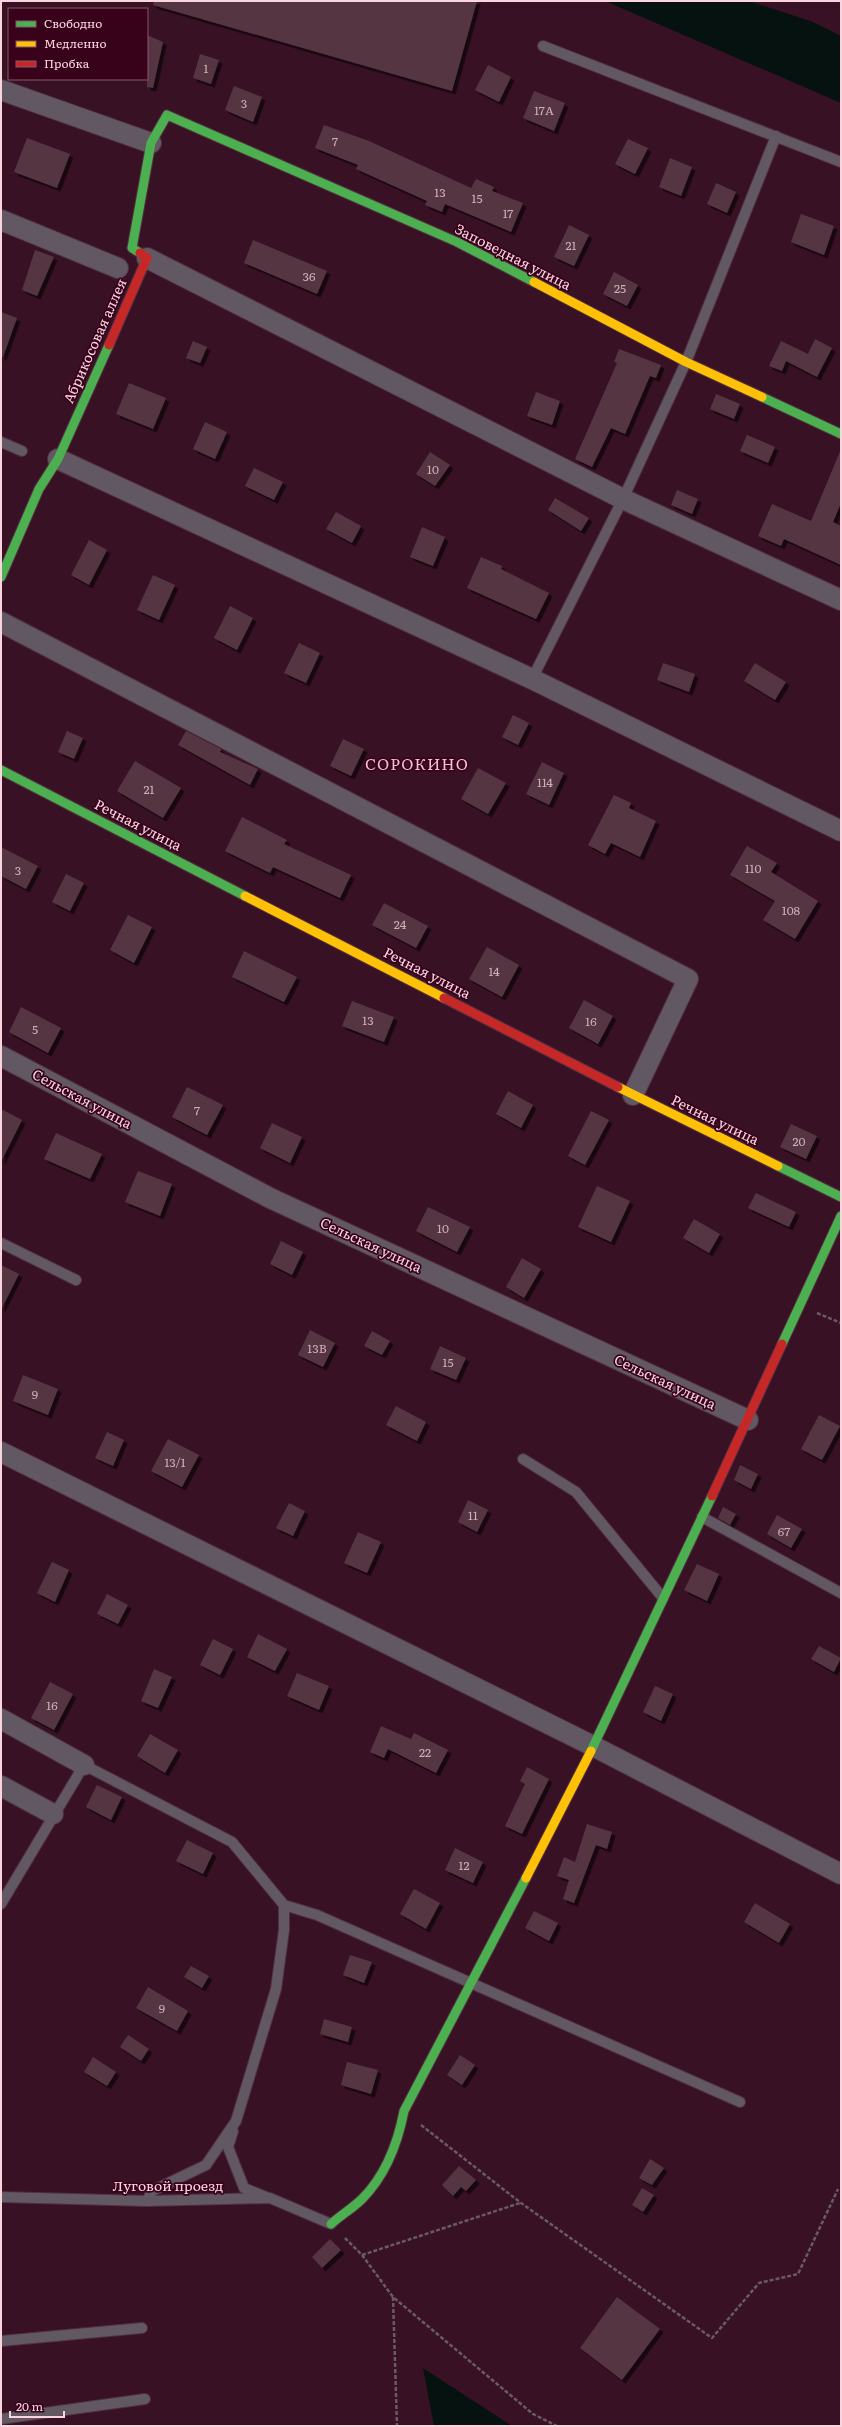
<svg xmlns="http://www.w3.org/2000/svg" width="842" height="2427" viewBox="0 0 842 2427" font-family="Literata,serif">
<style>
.water{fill:#05120f}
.building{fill:#543542;filter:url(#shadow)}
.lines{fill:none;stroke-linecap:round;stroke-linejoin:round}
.lane-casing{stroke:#51303f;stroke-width:12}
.street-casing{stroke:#51303f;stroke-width:22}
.fast-casing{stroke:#51303f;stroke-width:11}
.slow-casing{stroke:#51303f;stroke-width:11}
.jam-casing{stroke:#51303f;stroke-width:11}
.path{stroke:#695b66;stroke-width:2.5;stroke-dasharray:4 2;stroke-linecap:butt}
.lane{stroke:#615863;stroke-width:10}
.street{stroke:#615863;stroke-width:20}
.fast{stroke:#4caf50;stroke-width:9}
.slow{stroke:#ffc107;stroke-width:9}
.jam{stroke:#c62828;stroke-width:9}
.labels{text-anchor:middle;stroke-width:3.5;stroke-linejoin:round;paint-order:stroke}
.number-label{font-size:12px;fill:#d0adb8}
.street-label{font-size:14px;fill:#fad5e0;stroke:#38021b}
.quarter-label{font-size:16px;letter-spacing:1px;fill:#f5bfd0;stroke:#38021b}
</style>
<defs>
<filter id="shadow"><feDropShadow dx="3.5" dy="3.5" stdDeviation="0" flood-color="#0009"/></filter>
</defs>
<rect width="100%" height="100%" fill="#391125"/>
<g class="water">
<polygon points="605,1 749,1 813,22 841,36 841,103"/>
<polygon points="423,2368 512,2426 434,2426"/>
</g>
<g class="building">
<polygon points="154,1 477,1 452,91 153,5"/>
<polygon points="147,35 163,42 153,88 147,87"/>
<polygon points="200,54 219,60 211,84 193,78"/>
<polygon points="488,65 511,77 499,102 475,90"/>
<polygon points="234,86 262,97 253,122 225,110"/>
<polygon points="534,91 565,103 554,131 523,118"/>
<polygon points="324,125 369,141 471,188 476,179 494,187 492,191 523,203 511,232 445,204 442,212 425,205 427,201 356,169 358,165 315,148"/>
<polygon points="27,138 70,154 57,188 14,172"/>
<polygon points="628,139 648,148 635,174 615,164"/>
<polygon points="670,158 692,167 681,196 659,187"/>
<polygon points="716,183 736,192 727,213 707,204"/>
<polygon points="801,214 834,226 824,255 791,242"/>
<polygon points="569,225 589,235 574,266 554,257"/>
<polygon points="253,240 327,271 317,294 244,263"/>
<polygon points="35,250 54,257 37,296 22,290"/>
<polygon points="614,272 638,285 627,306 603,294"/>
<polygon points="1,312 17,318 3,357 1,357"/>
<polygon points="815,339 832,348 817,377 786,361 782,371 769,366 781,341 808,354"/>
<polygon points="193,341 207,347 200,363 186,358"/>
<polygon points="619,349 661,365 656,378 650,376 625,434 611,428 592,467 575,459 617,363 614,362"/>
<polygon points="129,383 166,398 153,429 116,414"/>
<polygon points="536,392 560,401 552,425 527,416"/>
<polygon points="716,394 740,404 734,419 710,409"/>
<polygon points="205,422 227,432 215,459 193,449"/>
<polygon points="747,435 775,447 768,463 740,451"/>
<polygon points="841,449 841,503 833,522 841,526 841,565 784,539 781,546 758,536 772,504 811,521"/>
<polygon points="430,452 450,465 435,486 416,474"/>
<polygon points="254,468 283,482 274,500 245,486"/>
<polygon points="677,490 698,499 692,514 671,505"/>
<polygon points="555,498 589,518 581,531 548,510"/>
<polygon points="336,512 361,526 352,543 326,529"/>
<polygon points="422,527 445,537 433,566 410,557"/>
<polygon points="89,540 107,550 89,585 71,575"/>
<polygon points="481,557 502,566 501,569 549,593 536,619 467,588"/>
<polygon points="153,575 175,585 159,620 137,610"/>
<polygon points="230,606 253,618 237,650 214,638"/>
<polygon points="299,643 320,653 306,683 284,673"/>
<polygon points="663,663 695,674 689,692 657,680"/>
<polygon points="755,663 786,682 775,700 744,681"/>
<polygon points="513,715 529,723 518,745 502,737"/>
<polygon points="67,731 83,738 74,759 58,752"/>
<polygon points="186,731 221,749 220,752 258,769 250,785 178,745"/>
<polygon points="343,739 364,749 351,776 330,766"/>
<polygon points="135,761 181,788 163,818 117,791"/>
<polygon points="542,762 564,773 549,805 526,794"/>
<polygon points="478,768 506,783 488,814 461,799"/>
<polygon points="614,795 631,803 629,808 656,821 640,857 611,843 605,854 588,845"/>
<polygon points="242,817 287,840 284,844 351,875 340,898 273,867 270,873 225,851"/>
<polygon points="747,846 777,863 771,872 818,901 795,939 763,920 775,901 730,875"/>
<polygon points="1,847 38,866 26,889 1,876"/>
<polygon points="66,874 84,883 70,911 52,902"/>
<polygon points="384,903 428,926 416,948 372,925"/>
<polygon points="128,915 152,927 134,963 110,950"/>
<polygon points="487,947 519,965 502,997 469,979"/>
<polygon points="244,951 297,977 284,1002 232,977"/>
<polygon points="584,1000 613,1016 598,1044 569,1028"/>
<polygon points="352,1001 394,1017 384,1042 342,1026"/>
<polygon points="21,1007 61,1028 48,1053 9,1032"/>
<polygon points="187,1087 223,1105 207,1135 172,1117"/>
<polygon points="508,1091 533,1105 521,1128 496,1114"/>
<polygon points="1,1109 22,1120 1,1162"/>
<polygon points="591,1111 609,1120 585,1165 568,1156"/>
<polygon points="272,1123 302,1137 290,1163 260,1148"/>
<polygon points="791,1124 817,1136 806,1159 780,1147"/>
<polygon points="56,1133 102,1154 90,1179 44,1159"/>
<polygon points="138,1171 172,1184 160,1216 125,1202"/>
<polygon points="597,1186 630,1201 611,1242 578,1227"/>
<polygon points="756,1193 796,1212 789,1227 748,1208"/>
<polygon points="428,1207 470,1227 457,1252 416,1231"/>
<polygon points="694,1219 720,1234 709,1253 683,1238"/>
<polygon points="281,1241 303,1252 292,1275 270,1264"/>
<polygon points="522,1258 541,1269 524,1298 506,1287"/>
<polygon points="1,1265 19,1274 1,1310"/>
<polygon points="310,1330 335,1343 323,1367 298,1355"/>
<polygon points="372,1331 390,1341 382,1355 364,1346"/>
<polygon points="440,1346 466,1358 456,1380 430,1369"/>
<polygon points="23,1375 58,1389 48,1415 13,1401"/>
<polygon points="396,1406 426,1422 417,1441 386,1425"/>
<polygon points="819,1415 840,1426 822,1460 801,1449"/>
<polygon points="107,1432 124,1440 113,1466 95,1458"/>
<polygon points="168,1439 199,1455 182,1487 151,1471"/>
<polygon points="740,1465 758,1474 751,1489 734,1480"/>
<polygon points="468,1500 488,1510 477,1532 458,1522"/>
<polygon points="289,1503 305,1511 293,1536 276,1528"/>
<polygon points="723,1507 736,1514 730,1525 718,1518"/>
<polygon points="777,1515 802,1529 791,1548 767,1534"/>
<polygon points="358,1532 381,1542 367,1573 344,1563"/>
<polygon points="52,1562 69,1570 55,1602 37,1593"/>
<polygon points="697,1564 719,1574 707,1601 684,1590"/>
<polygon points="107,1594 128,1605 118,1624 97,1614"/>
<polygon points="258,1634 287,1649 275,1671 247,1657"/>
<polygon points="213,1639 233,1649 220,1675 200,1665"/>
<polygon points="819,1646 841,1658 834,1672 811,1659"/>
<polygon points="154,1669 172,1677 158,1708 141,1701"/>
<polygon points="297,1673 329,1686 319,1710 287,1696"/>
<polygon points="50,1682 73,1694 54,1730 31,1718"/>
<polygon points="655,1686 673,1694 661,1721 643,1712"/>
<polygon points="381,1726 411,1739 414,1733 448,1750 436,1773 388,1749 384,1758 370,1752"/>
<polygon points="150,1734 178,1750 165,1773 137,1756"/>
<polygon points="527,1767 549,1779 522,1834 505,1826 525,1784 520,1781"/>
<polygon points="97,1785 122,1797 111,1820 86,1807"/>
<polygon points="587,1824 612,1832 607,1849 596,1845 574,1903 563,1899 569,1880 557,1876 564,1857 575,1862"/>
<polygon points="187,1840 213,1853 203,1874 176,1861"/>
<polygon points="455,1848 483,1862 473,1883 445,1870"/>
<polygon points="414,1889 440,1903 426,1929 400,1914"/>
<polygon points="755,1903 790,1924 779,1943 744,1922"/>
<polygon points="534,1911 558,1923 549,1941 525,1928"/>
<polygon points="350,1955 372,1962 364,1983 343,1975"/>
<polygon points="191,1966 209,1976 202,1988 184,1977"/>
<polygon points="148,1987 188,2011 177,2031 136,2008"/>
<polygon points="324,2019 352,2027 348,2042 320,2034"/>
<polygon points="128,2035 149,2049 141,2061 120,2047"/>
<polygon points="460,2055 475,2065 462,2085 447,2075"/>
<polygon points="93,2057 116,2072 107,2086 84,2072"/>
<polygon points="347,2062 378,2070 371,2094 341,2085"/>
<polygon points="650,2159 664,2168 652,2185 639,2178"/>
<polygon points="459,2166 476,2180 466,2191 461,2187 453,2196 442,2185"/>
<polygon points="642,2188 654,2195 643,2212 632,2205"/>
<polygon points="330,2239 341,2250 322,2268 312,2257"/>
<polygon points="617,2297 660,2329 622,2380 580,2348"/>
</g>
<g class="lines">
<defs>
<g id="lane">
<polyline points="543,46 841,162"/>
<polyline points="1,442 22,451"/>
<polyline points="532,679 623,499 686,362 776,136"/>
<polyline points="1,1243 76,1280"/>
<polyline points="523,1459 576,1492 663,1598"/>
<polyline points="702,1517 841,1593"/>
<polyline points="1,1904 84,1765 232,1842 284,1905 317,1915 740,2102"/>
<polyline points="233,2131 228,2147 244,2188 266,2197"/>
<polyline points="1,2197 147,2201 270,2198 331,2224"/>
<polyline points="147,2201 152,2191 206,2165 236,2121 276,1989 284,1930 284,1905"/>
<polyline points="1,2341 142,2328"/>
<polyline points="1,2419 145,2399"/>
</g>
<g id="street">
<polyline points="1,90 151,143"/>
<polyline points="1,220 118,268"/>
<polyline points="147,258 623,499 841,600"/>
<polyline points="58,459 532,679 841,831"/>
<polyline points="1,622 688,979 633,1095"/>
<polyline points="1,1056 270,1198 748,1420"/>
<polyline points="1,1452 593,1746 841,1874"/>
<polyline points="1,1719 84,1765"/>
<polyline points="1,1786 53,1814"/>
</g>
<g id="fast">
<polyline points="140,253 132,248 151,143 167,115 457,242 534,282"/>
<polyline points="762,397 841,434"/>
<polyline points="1,577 39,489 58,459 109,345"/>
<polyline points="1,770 245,896"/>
<polyline points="778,1166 841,1197"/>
<polyline points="782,1344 841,1216"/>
<polyline points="591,1751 712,1496"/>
<path d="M331,2224C341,2215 353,2208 362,2199C385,2176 398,2142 404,2111L526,1878"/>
</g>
<g id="slow">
<polyline points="534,282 686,362 762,397"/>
<polyline points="245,896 444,998"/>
<polyline points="618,1087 778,1166"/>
<polyline points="526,1878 591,1751"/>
</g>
<g id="jam">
<polyline points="109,345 147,258 140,253"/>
<polyline points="444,998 618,1087"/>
<polyline points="712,1496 782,1344"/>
</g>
</defs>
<use href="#lane" class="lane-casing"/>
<use href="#street" class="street-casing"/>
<use href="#fast" class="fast-casing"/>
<use href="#slow" class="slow-casing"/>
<use href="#jam" class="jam-casing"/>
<g class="path">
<polyline points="817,1313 841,1323"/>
<polyline points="421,2125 521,2203 712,2338 759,2283 798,2274 838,2189"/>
<polyline points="345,2238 362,2255 393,2297 533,2414 557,2426"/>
<polyline points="362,2255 520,2203"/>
<polyline points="393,2297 397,2426"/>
</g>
<use href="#lane" class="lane"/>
<use href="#street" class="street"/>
<use href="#fast" class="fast"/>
<use href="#slow" class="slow"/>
<use href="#jam" class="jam"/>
</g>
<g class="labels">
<g class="number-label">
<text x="206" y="73">1</text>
<text x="244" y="108">3</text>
<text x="544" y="115">17А</text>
<text x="335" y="146">7</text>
<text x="440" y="197">13</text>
<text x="477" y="203">15</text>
<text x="508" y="218">17</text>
<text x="571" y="250">21</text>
<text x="309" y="281">36</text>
<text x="620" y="293">25</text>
<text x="433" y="474">10</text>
<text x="545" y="787">114</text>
<text x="149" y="794">21</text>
<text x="753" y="873">110</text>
<text x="18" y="875">3</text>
<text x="791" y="915">108</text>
<text x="400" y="929">24</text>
<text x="494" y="976">14</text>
<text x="368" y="1025">13</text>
<text x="591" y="1026">16</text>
<text x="35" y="1034">5</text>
<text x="197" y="1115">7</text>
<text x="799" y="1146">20</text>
<text x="443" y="1233">10</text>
<text x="317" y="1353">13В</text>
<text x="448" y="1367">15</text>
<text x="35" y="1399">9</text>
<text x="175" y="1467">13/1</text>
<text x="473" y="1520">11</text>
<text x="784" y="1536">67</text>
<text x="52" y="1710">16</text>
<text x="425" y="1757">22</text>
<text x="464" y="1870">12</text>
<text x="162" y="2013">9</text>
</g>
<g class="street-label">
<text transform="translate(513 257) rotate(27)" y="5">Заповедная улица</text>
<text transform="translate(95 341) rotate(-66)" y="5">Абрикосовая аллея</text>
<text transform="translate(138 825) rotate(27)" y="5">Речная улица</text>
<text transform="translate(427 973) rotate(27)" y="5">Речная улица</text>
<text transform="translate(82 1099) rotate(28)" y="5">Сельская улица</text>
<text transform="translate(715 1120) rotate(26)" y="5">Речная улица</text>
<text transform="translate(371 1245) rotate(25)" y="5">Сельская улица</text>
<text transform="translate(665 1382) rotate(25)" y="5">Сельская улица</text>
<text x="168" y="2191">Луговой проезд</text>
</g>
<g class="quarter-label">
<text x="417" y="770">СОРОКИНО</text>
</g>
</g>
<rect width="842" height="2427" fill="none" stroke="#fad5e0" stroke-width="4"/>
<rect x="8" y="8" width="140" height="72" fill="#38021b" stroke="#86566a"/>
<rect x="16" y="21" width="20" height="6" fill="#4caf50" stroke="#86566a"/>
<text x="44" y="28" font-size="12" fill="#fad5e0">Свободно</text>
<rect x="16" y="41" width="20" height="6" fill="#ffc107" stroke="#86566a"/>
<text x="44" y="48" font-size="12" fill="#fad5e0">Медленно</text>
<rect x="16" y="61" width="20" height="6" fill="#c62828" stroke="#86566a"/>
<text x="44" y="68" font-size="12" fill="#fad5e0">Пробка</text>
<path d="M10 2411v6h54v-6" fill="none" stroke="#fad5e0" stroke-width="2"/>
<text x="16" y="2411" font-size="12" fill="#fad5e0" stroke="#38021b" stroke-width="3" paint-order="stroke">20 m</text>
</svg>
